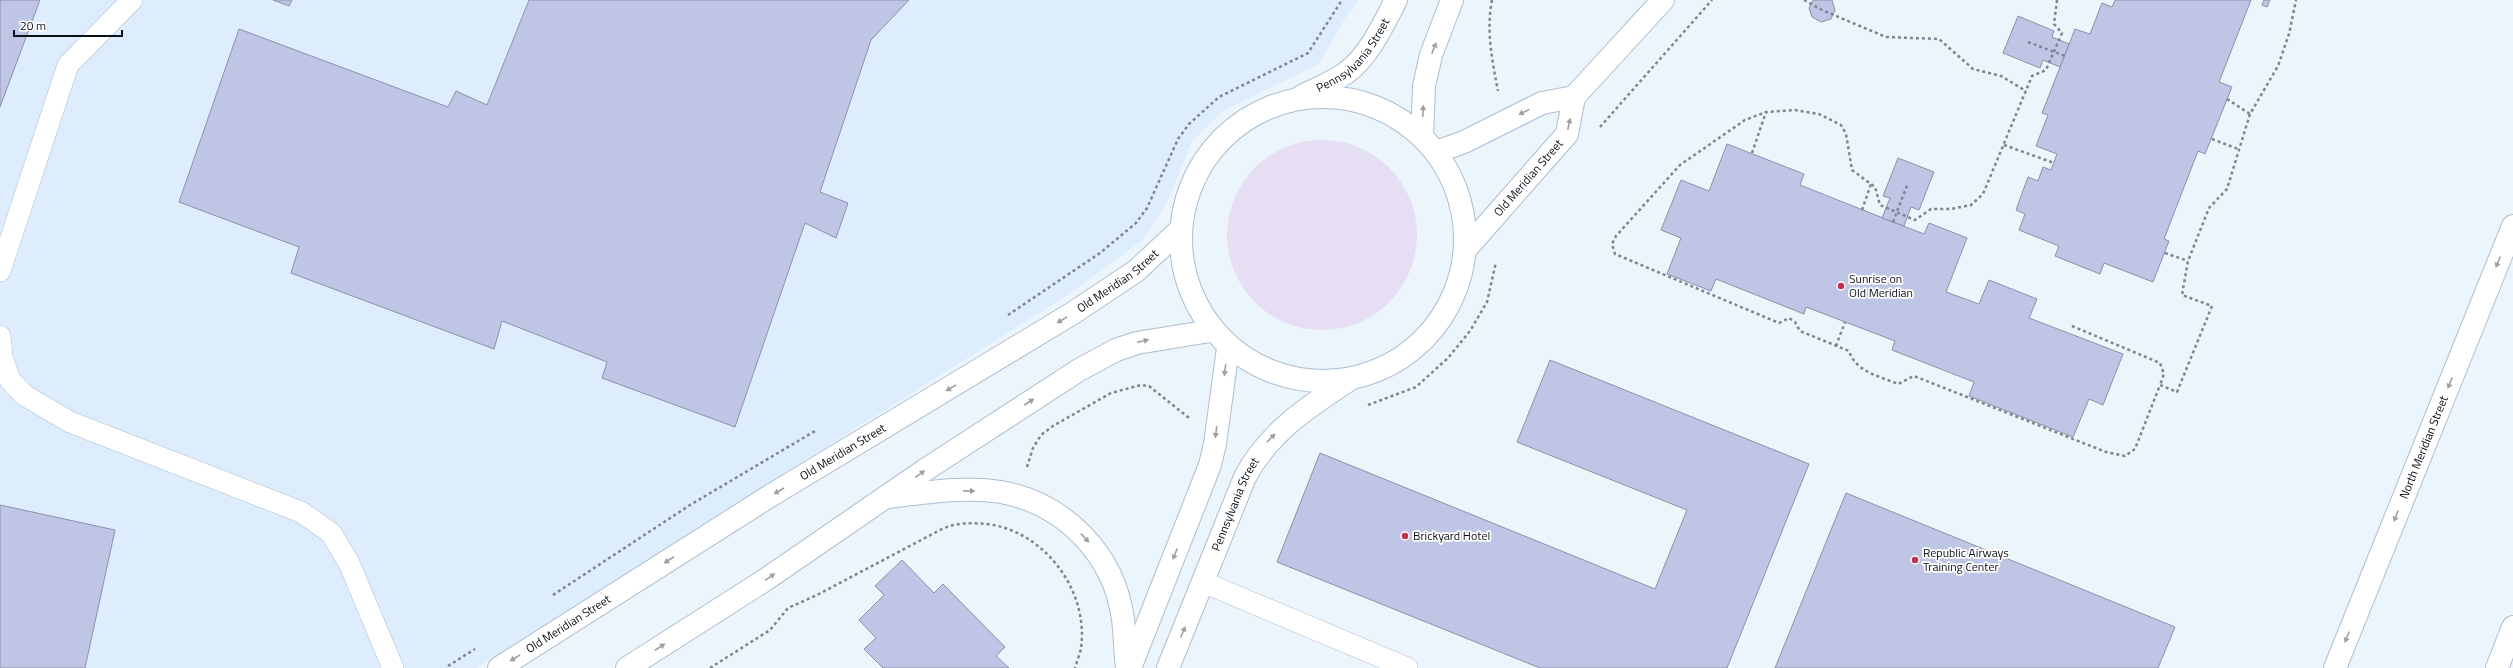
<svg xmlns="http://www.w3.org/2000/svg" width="2513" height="668" viewBox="0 0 2513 668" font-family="'Titillium Web',sans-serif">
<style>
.built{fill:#deedfd}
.green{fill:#e6dff4}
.building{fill:#bfc5e4;stroke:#8c91a8}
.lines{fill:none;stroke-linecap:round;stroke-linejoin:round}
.service-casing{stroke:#acbed2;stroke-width:22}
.secondary-casing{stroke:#acbed2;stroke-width:24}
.motorway-casing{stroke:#acbed2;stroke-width:24}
.path{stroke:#7e858d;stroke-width:2.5;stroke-dasharray:3 3;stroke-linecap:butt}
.service{stroke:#fff;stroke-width:21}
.secondary{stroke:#fff;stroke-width:22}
.motorway{stroke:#fff;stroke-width:22}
.oneway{fill:#9da0a3}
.poi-dot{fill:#c2324f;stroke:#fff;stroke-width:1.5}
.labels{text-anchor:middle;stroke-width:3.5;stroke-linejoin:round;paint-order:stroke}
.street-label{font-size:12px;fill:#0b1118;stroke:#fff}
.poi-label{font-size:12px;fill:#0b1118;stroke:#fff;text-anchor:start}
</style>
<rect width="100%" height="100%" fill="#ecf4fc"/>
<polygon class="built" points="0,0 1359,0 1345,18 1319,64 1223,111 1191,142 1169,198 1144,239 1069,294 476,668 0,668"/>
<circle class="green" cx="1322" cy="235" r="95"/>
<g class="building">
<polygon points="0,0 40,0 0,107"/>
<polygon points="273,0 292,0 289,6"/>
<polygon points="529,0 909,0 871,40 820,192 848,203 836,238 805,223 735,427 602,378 607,362 502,321 494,349 291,273 299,247 179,202 239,29 448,107 456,91 487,105"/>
<polygon points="1813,0 1832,0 1835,10 1831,19 1821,22 1812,17 1809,8"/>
<polygon points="2115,0 2251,0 2219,82 2232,87 2205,154 2198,151 2164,239 2169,241 2153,282 2104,263 2100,274 2055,256 2059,246 2019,230 2025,214 2016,210 2028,177 2038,181 2043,167 2051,170 2057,154 2036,146 2048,115 2042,113 2075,29 2090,34 2102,3 2112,7"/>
<polygon points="2264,0 2270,0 2267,7 2262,5"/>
<polygon points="2018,16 2054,31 2052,37 2069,44 2060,67 2043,60 2040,68 2003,53"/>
<polygon points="1727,144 1804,174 1800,185 1893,222 1924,234 1929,223 1967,238 1946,292 1979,304 1989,280 2037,299 2029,318 2123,354 2103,405 2089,399 2073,437 1969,396 1974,382 1892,350 1895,341 1806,307 1804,314 1716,279 1711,291 1667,274 1681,238 1661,230 1681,180 1709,191"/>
<polygon points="1898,158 1934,172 1919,210 1911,207 1904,226 1882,218 1890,198 1883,196"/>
<polygon points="1550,360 1809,464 1727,668 1540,668 1277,562 1320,453 1655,589 1687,510 1517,442"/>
<polygon points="1846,493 2175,627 2158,668 1775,668"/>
<polygon points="0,505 115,530 85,668 0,668"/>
<polygon points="902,560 934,593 943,584 1005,647 996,656 1009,668 883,668 864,649 876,638 859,620 884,595 875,586"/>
</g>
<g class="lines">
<defs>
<g id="service">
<polyline points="0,271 68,65 132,0"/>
<polyline points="0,336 2,357 10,380 24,395 70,422 301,512 331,533 349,563 393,668"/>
<polyline points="1203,582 1407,668"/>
</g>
<g id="secondary">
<path id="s1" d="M1302,96C1316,89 1333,82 1346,73C1369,56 1383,25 1396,0"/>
<circle cx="1323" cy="239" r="142"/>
<polyline points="1422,137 1424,86 1431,55 1452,0"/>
<polyline points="1436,152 1464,142 1542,103 1574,97"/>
<path id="s2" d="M1465,250L1567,134L1574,97L1663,0"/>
<path d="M888,497C925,493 964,486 1001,492C1065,504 1114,554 1123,619C1125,635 1125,652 1127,668"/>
<path id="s3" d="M499,668L770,496L1073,313L1136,271L1181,229"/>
<polyline points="627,668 765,580 925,470 1079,370 1116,350 1137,343 1210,331"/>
<polyline points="1130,668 1210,465 1215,444 1228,348"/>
<path id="s4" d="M1168,668L1245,477C1269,432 1308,407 1349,380"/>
</g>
<g id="motorway">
<path id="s5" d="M2335,668L2513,226"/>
<polyline points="2497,668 2513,627"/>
</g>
</defs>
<use href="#service" class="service-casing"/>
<use href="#secondary" class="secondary-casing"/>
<use href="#motorway" class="motorway-casing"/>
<g class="path">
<path d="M1492,0C1486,30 1492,60 1498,91"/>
<polyline points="1804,0 1822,10 1886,37 1939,39 1973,69 2001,76 2026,91"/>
<path d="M2057,0L2054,24L2062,33L2046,70L2032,76L1983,194L1971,205L1951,209H1931L1915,220L1880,205L1875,187L1852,170L1846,134L1841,125L1819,114L1795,110L1766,112L1745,120L1680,165L1616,236L1612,244L1615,254L1779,323L1789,318L1795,322L1800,331L1849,351C1856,372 1879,376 1898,384L1914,376L2106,452L2125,456L2135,449L2160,385L2177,392L2212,306L2182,295L2188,261L2209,208L2227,189L2250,114L2278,66L2289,34L2296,0"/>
<polyline points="2028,42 2065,56"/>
<polyline points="2227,99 2250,114"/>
<polyline points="1600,127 1712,0"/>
<polyline points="2212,139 2238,149"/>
<polyline points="2004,145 2054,163"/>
<polyline points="1752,153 1766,112"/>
<polyline points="1862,210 1871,184"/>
<polyline points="1893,222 1908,183"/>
<polyline points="2165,253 2188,261"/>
<polyline points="1008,315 1100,253 1136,223 1147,208 1178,139 1189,124 1219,97 1308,53 1342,0"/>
<polyline points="2072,326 2160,363 2164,374 2160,385"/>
<polyline points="1836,346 1845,322"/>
<polyline points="1368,405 1416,387 1448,358 1470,331 1487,302 1496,262"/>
<polyline points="1027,467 1033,448 1041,435 1053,426 1111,393 1141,385 1149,386 1189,418"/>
<polyline points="553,595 690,505 815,431"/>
<polyline points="448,666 475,649"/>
<path d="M710,668L770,630L788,608L817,595L942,529C957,522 971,523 987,524C1044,531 1089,590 1081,648C1080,654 1077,661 1075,668"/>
</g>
<use href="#service" class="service"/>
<use href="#secondary" class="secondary"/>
<use href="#motorway" class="motorway"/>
</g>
<defs><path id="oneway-solid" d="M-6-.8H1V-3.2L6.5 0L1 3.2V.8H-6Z"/></defs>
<g class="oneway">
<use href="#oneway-solid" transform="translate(1434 48) rotate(-69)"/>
<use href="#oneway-solid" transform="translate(1423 111) rotate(-88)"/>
<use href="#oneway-solid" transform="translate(1524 112) rotate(154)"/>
<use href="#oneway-solid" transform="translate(1569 124) rotate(-78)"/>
<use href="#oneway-solid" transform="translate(2498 262) rotate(112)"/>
<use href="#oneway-solid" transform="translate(1062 320) rotate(149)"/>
<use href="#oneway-solid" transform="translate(1143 341) rotate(-13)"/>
<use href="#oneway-solid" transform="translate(1225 370) rotate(97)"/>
<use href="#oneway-solid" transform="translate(2450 383) rotate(112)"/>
<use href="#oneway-solid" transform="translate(951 388) rotate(149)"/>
<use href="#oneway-solid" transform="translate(1029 402) rotate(-33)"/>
<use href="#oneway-solid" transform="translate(1216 432) rotate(97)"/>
<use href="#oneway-solid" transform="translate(1271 438) rotate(-45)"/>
<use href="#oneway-solid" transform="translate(920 474) rotate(-36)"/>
<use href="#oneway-solid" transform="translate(779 491) rotate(150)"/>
<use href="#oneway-solid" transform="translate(969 491) rotate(1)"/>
<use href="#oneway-solid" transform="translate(2396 516) rotate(112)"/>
<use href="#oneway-solid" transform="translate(1085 538) rotate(47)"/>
<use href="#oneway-solid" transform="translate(1175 554) rotate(112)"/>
<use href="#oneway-solid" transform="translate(669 560) rotate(147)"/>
<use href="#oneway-solid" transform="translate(770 577) rotate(-34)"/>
<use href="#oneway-solid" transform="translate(1183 632) rotate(-68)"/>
<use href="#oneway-solid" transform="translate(2347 637) rotate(112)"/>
<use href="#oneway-solid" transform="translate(660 647) rotate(-33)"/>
<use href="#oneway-solid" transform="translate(515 658) rotate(148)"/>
</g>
<g class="poi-dot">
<circle cx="1841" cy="286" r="4"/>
<circle cx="1405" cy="536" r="4"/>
<circle cx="1915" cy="560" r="4"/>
</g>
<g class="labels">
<g class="street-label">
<text dy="4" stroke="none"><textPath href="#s1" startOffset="67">Pennsylvania Street</textPath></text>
<text dy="4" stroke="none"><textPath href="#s2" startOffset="96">Old Meridian Street</textPath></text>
<text dy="4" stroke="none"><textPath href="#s3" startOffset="730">Old Meridian Street</textPath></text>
<text dy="4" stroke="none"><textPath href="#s5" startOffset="238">North Meridian Street</textPath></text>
<text dy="4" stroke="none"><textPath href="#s3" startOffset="406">Old Meridian Street</textPath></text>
<text dy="4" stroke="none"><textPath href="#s4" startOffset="177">Pennsylvania Street</textPath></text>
<text dy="4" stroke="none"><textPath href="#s3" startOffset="82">Old Meridian Street</textPath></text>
</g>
<g class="poi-label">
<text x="1849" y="283">Sunrise on<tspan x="1849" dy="14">Old Meridian</tspan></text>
<text x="1413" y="540">Brickyard Hotel</text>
<text x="1923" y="557">Republic Airways<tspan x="1923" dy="14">Training Center</tspan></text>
</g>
</g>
<path d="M14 30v6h108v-6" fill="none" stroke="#0b1118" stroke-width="2"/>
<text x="20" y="30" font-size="12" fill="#0b1118" stroke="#ffffff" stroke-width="3" paint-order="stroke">20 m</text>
</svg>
